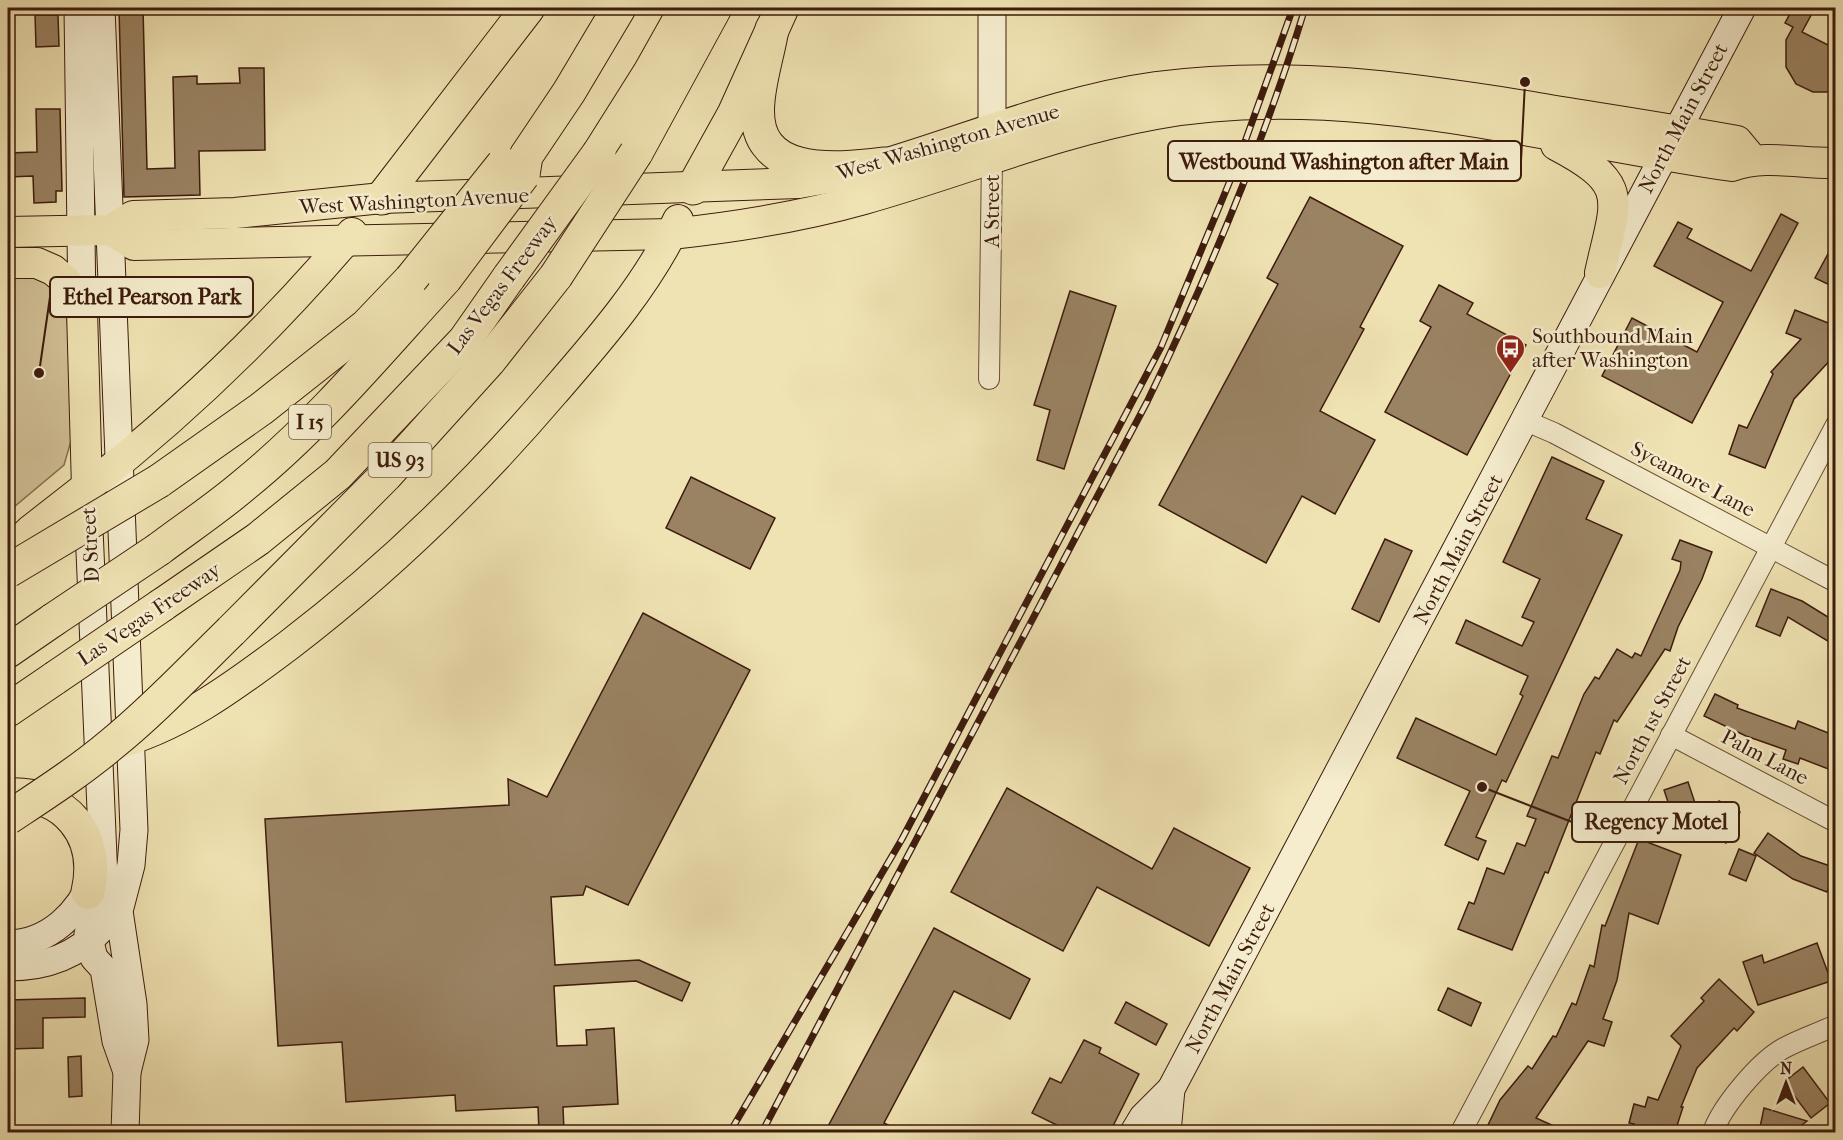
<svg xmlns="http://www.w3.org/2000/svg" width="1843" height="1140" viewBox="0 0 1843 1140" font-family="'IM FELL French Canon',serif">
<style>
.green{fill:#d2c197;stroke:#886e52;stroke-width:1.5}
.building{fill:#9a8363;stroke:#3d1b0d;stroke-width:1.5}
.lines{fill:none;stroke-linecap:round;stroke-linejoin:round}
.street-casing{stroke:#6a4d36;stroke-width:22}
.secondary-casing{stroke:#3d1b0d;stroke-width:29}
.primary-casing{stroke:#3d1b0d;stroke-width:32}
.highway-casing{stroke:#3d1b0d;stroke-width:35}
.street{stroke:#f5edce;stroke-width:20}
.secondary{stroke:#f5edce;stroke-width:27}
.primary{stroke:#f0e3b3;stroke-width:30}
.highway{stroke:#f0e3b3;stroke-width:33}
.rail-casing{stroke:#3d1b0d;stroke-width:7}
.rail{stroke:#f5edce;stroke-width:4.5;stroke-dasharray:14;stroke-linecap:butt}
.highway-bridge-casing{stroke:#3d1b0d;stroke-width:35;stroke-linecap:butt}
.highway-bridge{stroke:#f0e3b3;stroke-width:33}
.labels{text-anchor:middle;stroke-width:5;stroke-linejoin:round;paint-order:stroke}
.shield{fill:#f5edce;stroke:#745a47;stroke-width:1.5}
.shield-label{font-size:20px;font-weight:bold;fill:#3d1b0d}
.street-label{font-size:21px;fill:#3d1b0d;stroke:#f5edce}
.poi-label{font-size:21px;fill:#3d1b0d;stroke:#f5edce;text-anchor:start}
.leader{fill:none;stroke:#3d1b0d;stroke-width:2}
.callout-dot{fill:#3d1b0d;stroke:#f5edce;stroke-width:2}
.callout{fill:#f5edce;stroke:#3d1b0d;stroke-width:2}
.callout-label{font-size:22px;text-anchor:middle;font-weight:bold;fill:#3d1b0d}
</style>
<rect width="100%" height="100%" fill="#f0e3b3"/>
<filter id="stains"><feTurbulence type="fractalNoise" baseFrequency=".00333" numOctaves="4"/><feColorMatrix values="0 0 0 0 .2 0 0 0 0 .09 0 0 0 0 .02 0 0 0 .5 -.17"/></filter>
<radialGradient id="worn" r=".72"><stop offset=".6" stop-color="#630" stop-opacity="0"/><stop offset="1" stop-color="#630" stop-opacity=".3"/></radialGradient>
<polygon class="green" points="8,269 50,273 67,312 73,434 64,465 8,512"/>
<g class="building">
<polygon points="119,8 143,8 147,169 175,168 173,77 197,76 197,84 240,83 239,68 264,68 265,150 199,151 200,195 124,197"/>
<polygon points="1793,8 1815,8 1802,32 1836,49 1836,92 1813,92 1796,84 1786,67 1786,40 1793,27 1785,23"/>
<polygon points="35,15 58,15 59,46 36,47"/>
<polygon points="36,109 60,109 62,191 56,191 56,202 34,203 33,176 8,177 8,153 37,152"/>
<polygon points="1310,197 1403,246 1360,327 1364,329 1320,411 1375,440 1335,514 1302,496 1266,563 1159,505 1278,284 1267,278"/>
<polygon points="1781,214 1798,223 1692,423 1602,376 1632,318 1697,352 1723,302 1654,266 1678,222 1692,229 1687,238 1751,271"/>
<polygon points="1836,239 1836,288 1815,278"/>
<polygon points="1439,285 1473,303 1467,314 1526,345 1467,455 1385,412 1431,327 1420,321"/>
<polygon points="1070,291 1116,306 1064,469 1037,460 1050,410 1034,405"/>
<polygon points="1795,310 1836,326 1836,354 1794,399 1765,468 1729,454 1739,425 1747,428 1773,374 1771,372 1801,339 1786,333"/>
<polygon points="1552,457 1604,481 1586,519 1622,535 1506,782 1502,780 1476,837 1486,841 1478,860 1445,845 1470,791 1397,758 1416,718 1496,755 1523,696 1520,694 1528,676 1456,643 1466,620 1522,646 1534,622 1522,617 1540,579 1503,562"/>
<polygon points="691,477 775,518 750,569 666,528"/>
<polygon points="1385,539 1412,551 1379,622 1352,609"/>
<polygon points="1680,540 1712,552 1702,579 1678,627 1670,651 1665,649 1617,722 1614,720 1600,754 1596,752 1548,873 1545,872 1512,950 1458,929 1469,902 1474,904 1487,868 1504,874 1517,843 1525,846 1536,819 1527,816 1552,756 1558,758 1584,694 1595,677 1599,679 1617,649 1632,658 1635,653 1641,656 1680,570 1681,562 1672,559"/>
<polygon points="1771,589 1802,601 1836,622 1836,646 1788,617 1780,636 1756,626"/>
<polygon points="643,613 750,670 628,905 586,886 583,895 551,897 555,965 639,960 690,983 682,1001 636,981 554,986 557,1046 587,1045 586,1030 614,1028 618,1104 563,1107 564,1132 539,1132 538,1107 456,1111 455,1095 346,1102 342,1042 278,1046 265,819 509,805 508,779 547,797"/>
<polygon points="1715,694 1738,705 1737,708 1795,729 1798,721 1836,736 1836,772 1800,758 1798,764 1783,759 1786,750 1746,736 1704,716"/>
<polygon points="1688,782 1698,812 1674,820 1664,790"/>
<polygon points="1007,788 1152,869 1174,828 1250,868 1209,946 1097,887 1063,951 951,892"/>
<polygon points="1719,801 1740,812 1726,843 1712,837 1717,826 1709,822"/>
<polygon points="1768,833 1801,856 1836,868 1827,892 1793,879 1754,853"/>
<polygon points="1639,839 1681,855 1658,924 1629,913 1617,980 1603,1019 1612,1022 1604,1046 1588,1041 1536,1118 1567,1132 1499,1132 1487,1127 1500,1100 1528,1066 1532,1069 1553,1036 1556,1037 1572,1003 1576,1005 1590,965 1594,967 1602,925 1605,926"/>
<polygon points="1739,849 1756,856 1746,881 1729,874"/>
<polygon points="934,928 1030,979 1010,1019 954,991 884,1123 902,1132 825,1132"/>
<polygon points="1817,943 1831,981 1758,1005 1743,962 1762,955 1764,963"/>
<polygon points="1719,979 1754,1012 1737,1031 1734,1028 1697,1068 1681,1107 1683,1107 1675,1132 1628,1132 1634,1124 1629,1123 1634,1104 1645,1107 1648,1097 1658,1100 1681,1046 1671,1036 1704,1001 1701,998"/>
<polygon points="1448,988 1481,1003 1471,1026 1438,1010"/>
<polygon points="85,998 85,1017 43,1018 43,1048 8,1049 8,1000"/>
<polygon points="1126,1002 1167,1024 1156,1045 1115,1023"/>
<polygon points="1084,1040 1101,1048 1099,1053 1139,1074 1110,1132 1071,1132 1032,1113 1050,1078 1061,1083"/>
<polygon points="81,1056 82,1096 69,1097 68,1057"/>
<polygon points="1803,1067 1830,1103 1811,1118 1784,1082"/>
<polygon points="1764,1108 1807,1121 1798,1128 1796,1132 1759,1132"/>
</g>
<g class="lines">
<defs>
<g id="street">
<polyline points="989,379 992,157"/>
<polyline points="1526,421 1554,433 1836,582"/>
<polyline points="1671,735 1836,822"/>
<polyline points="1461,1132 1836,425"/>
<path d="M1713,1132C1722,1106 1760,1061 1784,1048C1801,1039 1819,1033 1836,1025"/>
</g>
<g id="secondary">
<polyline points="78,8 82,310"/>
<polyline points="101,8 134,830 131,865 119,911 133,1004 135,1040 127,1072 125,1132"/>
<polyline points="992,150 992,8"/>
<polyline points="88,505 104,880 103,891 88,934 94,958 104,969 116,1041 127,1072"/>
<path d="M8,944C49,943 80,913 94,876"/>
<path d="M8,967C45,967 76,957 101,929"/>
<path d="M1134,1132L1143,1117L1171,1089C1363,729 1551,368 1742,8"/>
<polyline points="1167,1132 1171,1089"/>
</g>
<g id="primary">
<path d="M1556,145C1632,185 1616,199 1600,273"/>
<path d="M111,230L134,245L671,234C737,227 800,217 864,199C961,172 1055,132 1156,114C1347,80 1543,139 1732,166C1765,154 1801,164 1836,163"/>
<path d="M8,232L111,230L133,216L235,213L382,198L799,183C820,179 841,177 861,171C959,144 1054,101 1156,87C1288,70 1408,87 1538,108C1604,119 1671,129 1737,141L1752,159"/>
<polyline points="8,263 37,263 53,270 66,281 82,310 87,488"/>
<path d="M87,488C183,413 273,326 352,233"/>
<path d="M109,746C178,728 232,688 289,645C387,570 474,486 554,392C600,339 648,284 678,220"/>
</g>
<g id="highway">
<path d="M772,29C768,53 760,77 758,101C750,179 834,170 885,164"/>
<polyline points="599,153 650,72 686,8"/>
<polyline points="636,153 715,8"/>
<polyline points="523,175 526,156 569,92 619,8"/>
<polyline points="693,188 734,114 782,8"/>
<polyline points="382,198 528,8"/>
<polyline points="159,481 261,409 366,326 411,279"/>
<path d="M159,549C187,528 217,508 244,485C318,425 381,349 445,279"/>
<polyline points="8,554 32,531 87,488"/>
<polyline points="162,605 258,539 338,474 465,340 509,277"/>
<polyline points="231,631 386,475 489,361 556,276"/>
<polyline points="8,651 53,620"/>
<polyline points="8,710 55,678"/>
<path d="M8,795C65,792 101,835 88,892"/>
</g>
</defs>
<use href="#street" class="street-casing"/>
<use href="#secondary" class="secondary-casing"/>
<use href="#primary" class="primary-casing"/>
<use href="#highway" class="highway-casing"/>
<use href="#street" class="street"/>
<use href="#secondary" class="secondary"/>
<use href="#primary" class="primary"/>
<use href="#highway" class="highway"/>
<defs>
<g id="rail">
<polyline points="730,1132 902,839 1161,347 1237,164 1293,8"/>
<path d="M762,1132L1147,402C1209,274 1264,143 1305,8"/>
</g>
</defs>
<use href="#rail" class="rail-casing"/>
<use href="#rail" class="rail"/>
<defs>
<g id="highway-bridge">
<polyline points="556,276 636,153"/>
<polyline points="509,277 599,153"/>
<polyline points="411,279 503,164"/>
<polyline points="445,279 523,175"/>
<polyline points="8,571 159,481"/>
<polyline points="53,620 159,549"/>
<polyline points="55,678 162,605"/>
<path d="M8,818C44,794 80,771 113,743C155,709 192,669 231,631"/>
</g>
</defs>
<use href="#highway-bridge" class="highway-bridge-casing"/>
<use href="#highway-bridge" class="highway-bridge"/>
</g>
<defs>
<symbol id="bus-pin" viewBox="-11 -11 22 30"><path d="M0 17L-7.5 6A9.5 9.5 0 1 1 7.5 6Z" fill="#8f2418" stroke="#f5edce"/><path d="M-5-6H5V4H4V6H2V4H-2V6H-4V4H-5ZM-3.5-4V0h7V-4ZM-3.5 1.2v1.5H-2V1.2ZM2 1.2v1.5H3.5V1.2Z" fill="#fff"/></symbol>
</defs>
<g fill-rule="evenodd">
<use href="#bus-pin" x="1494" y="332" width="33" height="45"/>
</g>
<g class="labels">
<g class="shield">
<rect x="289" y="405" width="42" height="34" rx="4.5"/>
<rect x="368.5" y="443" width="63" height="34" rx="4.5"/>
</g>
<g class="shield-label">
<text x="310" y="429">I 15</text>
<text x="400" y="467">US 93</text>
</g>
<g class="street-label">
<text transform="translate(1683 118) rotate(-62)" y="7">North Main Street</text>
<text transform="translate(948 142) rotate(-16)" y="7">West Washington Avenue</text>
<text transform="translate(414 201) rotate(-3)" y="7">West Washington Avenue</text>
<text transform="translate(992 211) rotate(-90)" y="7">A Street</text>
<text transform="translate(502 285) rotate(-53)" y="7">Las Vegas Freeway</text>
<text transform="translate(1693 479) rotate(28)" y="7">Sycamore Lane</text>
<text transform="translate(90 545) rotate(-93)" y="7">D Street</text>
<text transform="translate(1458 549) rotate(-62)" y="7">North Main Street</text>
<text transform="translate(149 614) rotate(-34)" y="7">Las Vegas Freeway</text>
<text transform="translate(1652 720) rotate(-62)" y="7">North 1st Street</text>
<text transform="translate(1765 757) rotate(28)" y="7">Palm Lane</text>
<text transform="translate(1230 978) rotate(-62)" y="7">North Main Street</text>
</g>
<g class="poi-label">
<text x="1532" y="343">Southbound Main<tspan x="1532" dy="24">after Washington</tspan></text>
</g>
</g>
<path class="leader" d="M1525 82L1521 161M39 373L50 297M1482 787L1572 822"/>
<g class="callout-dot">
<circle cx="1525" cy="82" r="6"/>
<circle cx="39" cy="373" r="6"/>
<circle cx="1482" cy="787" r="6"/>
</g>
<g class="callout">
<rect x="1168" y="141" width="353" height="40" rx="6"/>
<rect x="50" y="277" width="203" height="40" rx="6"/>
<rect x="1572" y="802" width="167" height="40" rx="6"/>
</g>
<g class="callout-label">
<text x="1344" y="169">Westbound Washington after Main</text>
<text x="152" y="304">Ethel Pearson Park</text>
<text x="1656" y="829">Regency Motel</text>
</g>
<rect width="1843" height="1140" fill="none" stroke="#f0e3b3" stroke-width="30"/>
<rect x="9" y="9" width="1825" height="1122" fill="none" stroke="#3d1b0d" stroke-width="3"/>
<rect x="15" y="15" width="1813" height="1110" fill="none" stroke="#3d1b0d" stroke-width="1.5"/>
<g transform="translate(1786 1083)" stroke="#f5edce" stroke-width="4.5" paint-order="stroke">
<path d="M0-4.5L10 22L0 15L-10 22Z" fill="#3d1b0d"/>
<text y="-9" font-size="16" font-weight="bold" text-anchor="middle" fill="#3d1b0d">N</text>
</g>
<rect width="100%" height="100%" filter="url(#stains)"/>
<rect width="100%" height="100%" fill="url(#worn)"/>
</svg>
